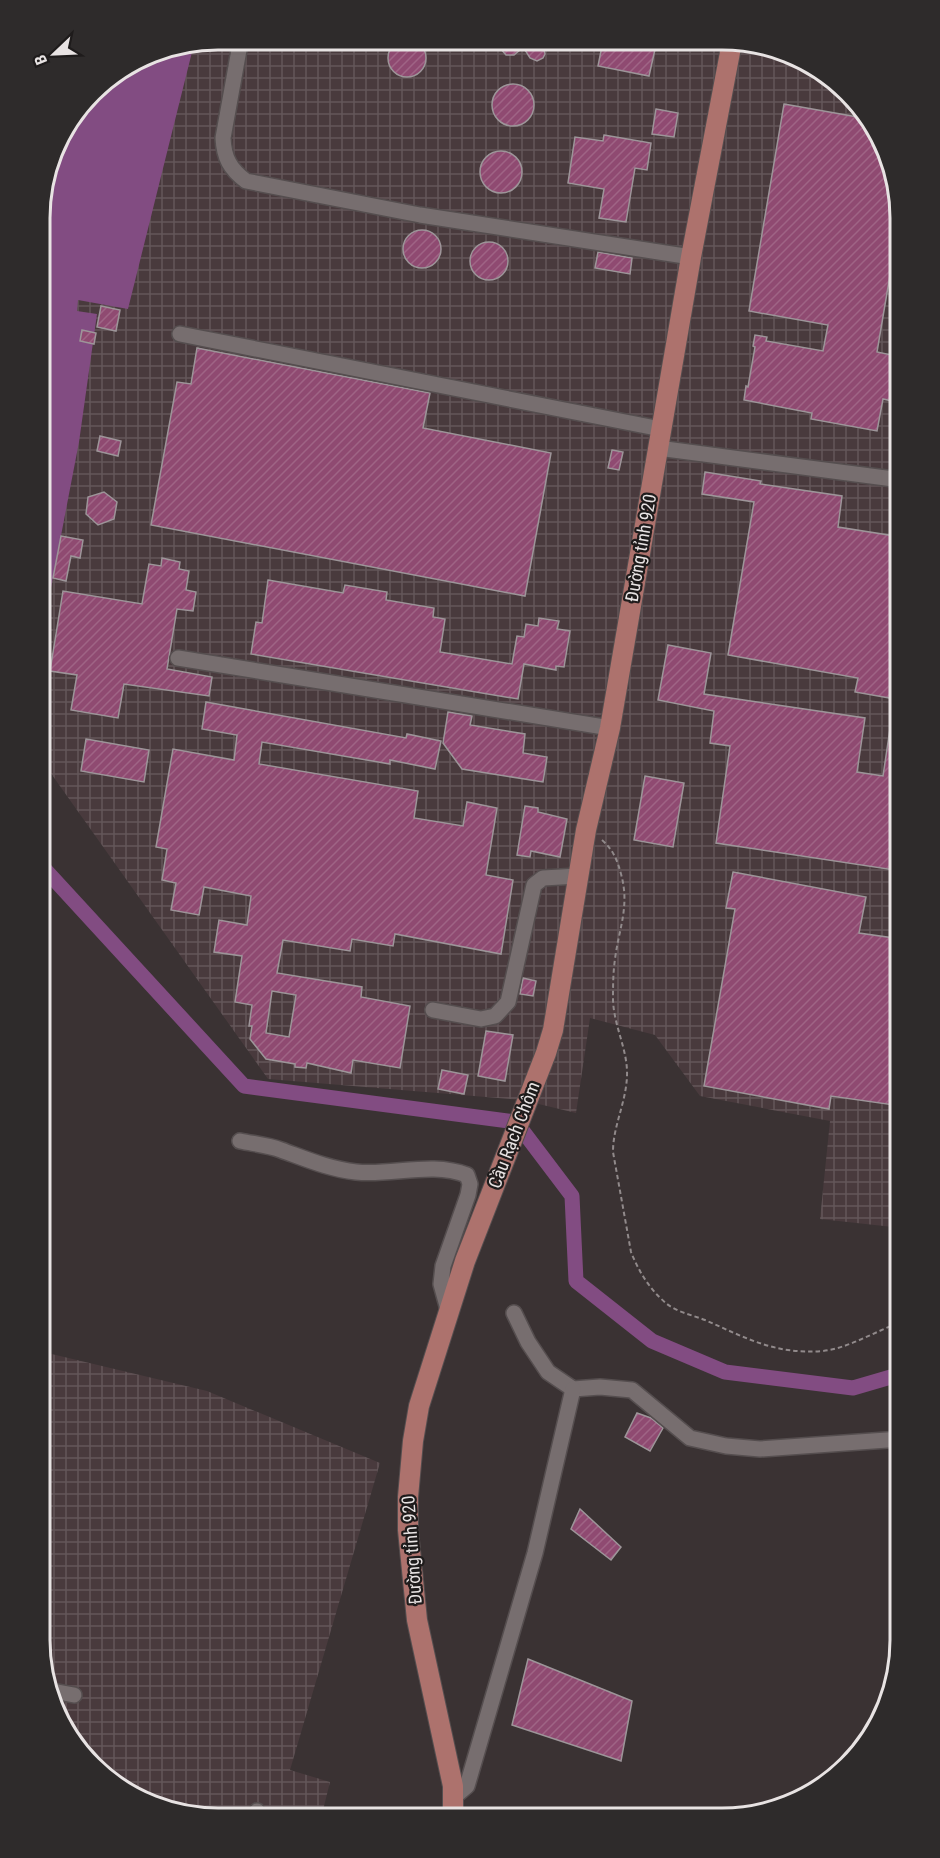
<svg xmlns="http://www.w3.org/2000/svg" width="940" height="1858" viewBox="0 0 940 1858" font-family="'Roboto Condensed',sans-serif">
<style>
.industrial{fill:url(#industrial-grid)}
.water{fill:#824c82}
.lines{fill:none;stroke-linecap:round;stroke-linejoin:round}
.canal{stroke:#824c82;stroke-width:15}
.building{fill:url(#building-hatch);stroke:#9d9599;stroke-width:1.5;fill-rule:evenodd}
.minor-casing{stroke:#554e4f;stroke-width:18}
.major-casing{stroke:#554e4f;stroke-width:22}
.path{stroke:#918a8b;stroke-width:2;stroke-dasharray:4.5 3;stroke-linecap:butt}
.minor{stroke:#776e6f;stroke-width:15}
.major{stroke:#ad726d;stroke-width:20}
.labels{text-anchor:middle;stroke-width:4.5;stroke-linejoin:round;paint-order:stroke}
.street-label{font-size:18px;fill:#e8e3e3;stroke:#1e1b1b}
.rim{fill:none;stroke:#e8e3e3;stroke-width:3}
</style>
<defs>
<pattern id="industrial-grid" width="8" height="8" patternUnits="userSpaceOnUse" patternTransform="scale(1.5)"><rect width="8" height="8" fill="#493a3d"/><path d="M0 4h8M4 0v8" fill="none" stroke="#635659"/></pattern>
<pattern id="building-hatch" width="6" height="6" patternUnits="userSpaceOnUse" patternTransform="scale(1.5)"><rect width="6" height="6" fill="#8f4a71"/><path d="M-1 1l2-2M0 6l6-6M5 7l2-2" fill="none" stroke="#9f6485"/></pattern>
</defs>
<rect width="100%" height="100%" fill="#3a3233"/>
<g class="industrial">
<polygon points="218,39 757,42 840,84 892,161 901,218 901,1262 893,1261 893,1227 820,1219 830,1121 700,1096 655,1035 590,1018 576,1113 522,1100 268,1079 40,758 40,434 109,78 150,52"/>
<polygon points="39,1351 207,1391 380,1463 290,1770 330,1782 321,1818 194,1817 139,1801 100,1775 48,1697 39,1640"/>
</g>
<polygon class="water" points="194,44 128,309 78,300 77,311 97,314 79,442 40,645 40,195 58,138 100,84 150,52"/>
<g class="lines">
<polyline class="canal" points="40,864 244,1086 516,1122 572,1196 576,1281 652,1341 725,1372 853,1388 901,1374"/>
</g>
<g class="building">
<circle cx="407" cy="58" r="19"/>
<polygon points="503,41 517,41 521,49 514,55 506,55 501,49"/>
<polygon points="603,41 640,42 656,45 649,76 598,66"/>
<polygon points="536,43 543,46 545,54 543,58 537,61 530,58 525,50"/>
<circle cx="513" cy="105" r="21"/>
<polygon points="784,104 863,118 892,161 901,223 899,222 877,352 901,357 901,403 883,399 877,431 811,419 812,413 744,400 746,386 748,387 755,347 753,346 755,335 767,337 766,341 823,351 828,325 749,311"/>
<polygon points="656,109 678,113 674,137 652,134"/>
<polygon points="604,135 651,143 647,170 635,168 626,222 599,218 604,189 568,183 575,137 603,141"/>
<circle cx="501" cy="172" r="21"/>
<circle cx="422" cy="249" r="19"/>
<circle cx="489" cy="261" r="19"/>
<polygon points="598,252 632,258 630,274 595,268"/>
<polygon points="101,306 120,310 116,331 97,327"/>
<polygon points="82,330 96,333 94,344 80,341"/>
<polygon points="197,348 430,393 423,428 551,453 525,596 151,525 177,382 191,384"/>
<polygon points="100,436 121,441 118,456 97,451"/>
<polygon points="612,450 623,452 619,470 608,468"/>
<polygon points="705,472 761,481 760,484 842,496 838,527 901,537 901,700 855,692 858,678 728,655 754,502 702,494"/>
<polygon points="104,492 117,502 114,519 98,525 86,514 88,497"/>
<polygon points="61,536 83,540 80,558 71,556 66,581 53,578"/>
<polygon points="162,558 180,562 179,569 189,571 186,590 196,592 193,611 177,609 167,669 212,677 209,696 124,684 118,718 71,710 77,675 50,671 63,591 142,604 149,564 161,566"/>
<polygon points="268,580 343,593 345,585 387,592 386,600 434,608 433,617 445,619 440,652 512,664 517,636 524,637 526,624 538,626 539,618 559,621 557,629 570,631 564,667 556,666 556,670 524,664 518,699 251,654 256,622 262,623"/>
<polygon points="668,645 711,653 704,694 865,718 857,772 883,776 894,702 901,702 901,871 716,843 730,746 710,743 714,711 658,700"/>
<path d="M206,702L406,738L407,734L441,741L435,769L390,760V764L262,742L259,764L418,791L414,818L463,826L467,802L497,808L486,875L513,880L501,954L395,934L393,946L352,939L350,951L283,940L277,973L362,987L361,997L410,1006L400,1068L353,1060L351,1073L307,1063L306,1068L295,1067V1064L266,1059L250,1039L252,1026H249L252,1005L235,1002L242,956L214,952L219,920L247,925L251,896L204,887L199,915L171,910L176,883L162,880L167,849L156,847L173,749L234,760L237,735L202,729ZM272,991L296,995L289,1037L266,1033Z"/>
<polygon points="448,712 472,716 470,725 525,734 523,753 547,757 543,782 462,769 443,743"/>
<polygon points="86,739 149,750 144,782 81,771"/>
<polygon points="645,776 684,783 673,847 634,840"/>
<polygon points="525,806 538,808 538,812 567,819 560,857 531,851 530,857 517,855"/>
<polygon points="733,872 866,897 859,933 901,939 901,1106 831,1096 829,1109 704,1086 735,909 726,908"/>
<polygon points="523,978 536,981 533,996 520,994"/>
<polygon points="486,1031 513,1035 505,1081 478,1076"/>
<polygon points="442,1070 468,1075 464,1094 438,1089"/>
<polygon points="637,1413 651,1418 663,1428 650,1451 625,1437"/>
<polygon points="580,1509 621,1547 611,1560 571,1529"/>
<polygon points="528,1659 632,1701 621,1761 512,1725"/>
</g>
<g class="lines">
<defs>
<g id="minor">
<path d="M241,39L223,138C224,158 230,169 246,181L420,215L691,257"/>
<polyline points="180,334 661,429"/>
<polyline points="658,448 901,480"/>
<polyline points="178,658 610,728"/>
<polyline points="433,1010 481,1019 495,1016 508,1002 534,885 543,878 578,876"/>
<path d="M240,1141C254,1144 268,1145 281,1150C306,1159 329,1169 356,1172C393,1176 431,1161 467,1175L470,1184L468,1195L443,1266L441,1284L449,1313"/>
<polyline points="514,1313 528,1342 548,1372 573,1389 600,1387 632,1390 690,1438 726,1446 760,1449 901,1439"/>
<polyline points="47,1690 74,1695"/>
<polyline points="453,1798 467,1786 535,1553 573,1389"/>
<polyline points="255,1818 257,1811"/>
</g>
<polyline id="major" points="453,1818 453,1786 417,1620 408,1530 408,1497 413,1441 419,1406 465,1261 546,1053 553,1030 586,830 610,728 691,257 732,42"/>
</defs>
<use href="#minor" class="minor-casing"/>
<use href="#major" class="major-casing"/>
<path class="path" d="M602,840C613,850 617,859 621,874C630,906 619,928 615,959C613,973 613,987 613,1000C614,1027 628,1050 627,1076C626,1103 613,1126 613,1152L631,1252C639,1272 650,1290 667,1304C677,1312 692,1315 705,1320C746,1338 776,1355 823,1351C849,1348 876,1331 901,1322"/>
<use href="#minor" class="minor"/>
<use href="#major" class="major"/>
</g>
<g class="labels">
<g class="street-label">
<text transform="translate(641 548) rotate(-80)" y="6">Đường tỉnh 920</text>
<text transform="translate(514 1135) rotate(-69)" y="6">Cầu Rạch Chôm</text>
<text transform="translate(412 1550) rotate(-94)" y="6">Đường tỉnh 920</text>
</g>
</g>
<path d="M0 0H940V1858H0ZM218 50H722A168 168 0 0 1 890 218V1640A168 168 0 0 1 722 1808H218A168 168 0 0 1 50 1640V218A168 168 0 0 1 218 50Z" fill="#2e2b2b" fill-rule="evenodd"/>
<path class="rim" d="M218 50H722A168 168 0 0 1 890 218V1640A168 168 0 0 1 722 1808H218A168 168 0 0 1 50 1640V218A168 168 0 0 1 218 50Z"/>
<g transform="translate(54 54) rotate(247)" stroke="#1e1b1b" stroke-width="4.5" paint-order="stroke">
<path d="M0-4.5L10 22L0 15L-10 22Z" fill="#e8e3e3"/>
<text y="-9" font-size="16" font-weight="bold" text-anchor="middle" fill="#e8e3e3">B</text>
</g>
</svg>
